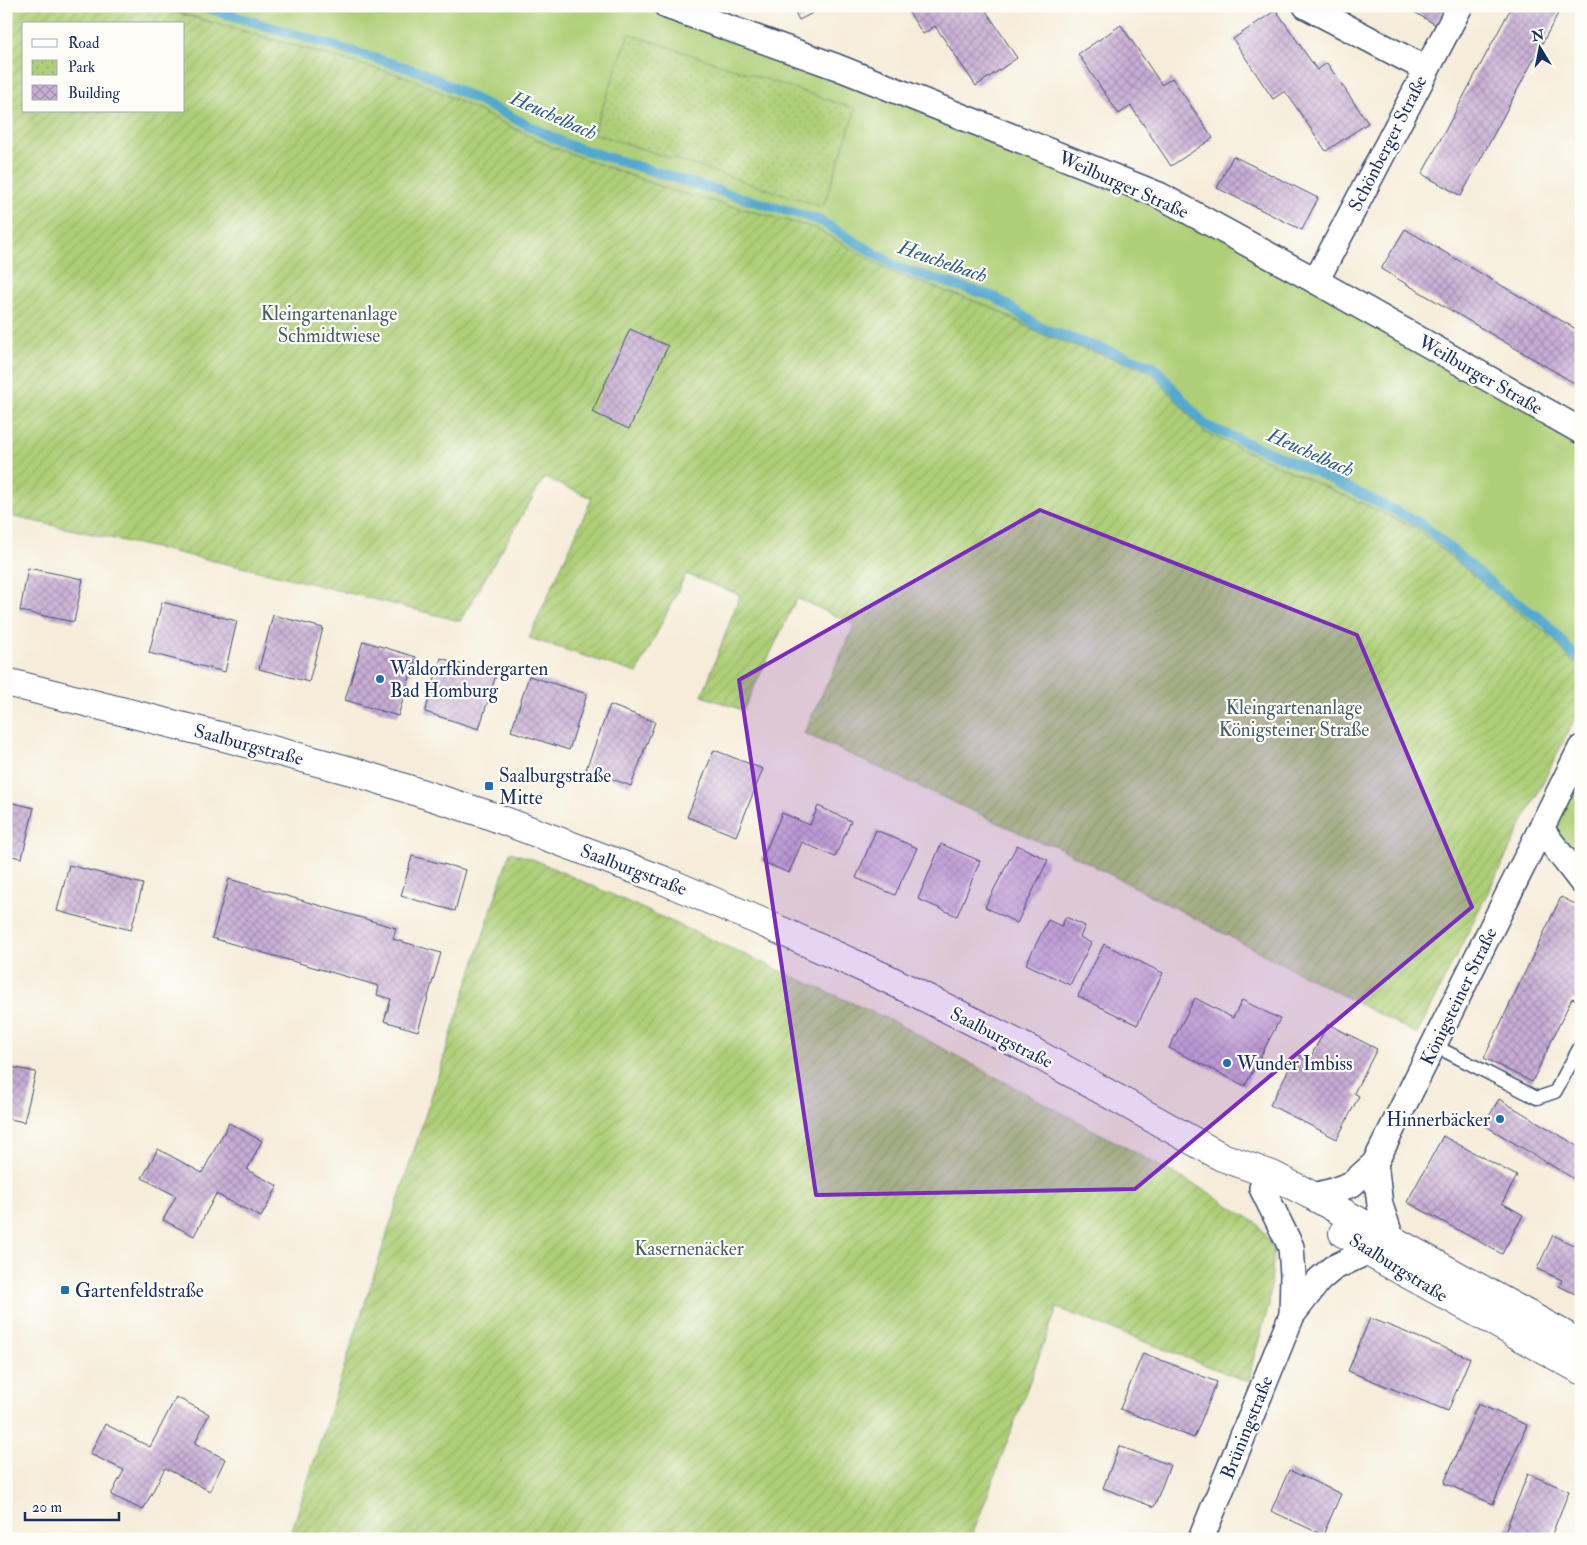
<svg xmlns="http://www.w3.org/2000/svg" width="1587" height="1545" viewBox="0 0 1587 1545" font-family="'IM FELL Double Pica',serif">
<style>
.grass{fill:#aecf77;stroke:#647f6a}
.park{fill:url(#park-dots);stroke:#647f6a}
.garden{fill:url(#garden-furrows);stroke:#647f6a;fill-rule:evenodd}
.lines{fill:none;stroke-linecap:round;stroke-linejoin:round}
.stream{stroke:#53a8cf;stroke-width:10}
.building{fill:url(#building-cross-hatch)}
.service-casing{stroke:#3c4c70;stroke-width:15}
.minor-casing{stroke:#3c4c70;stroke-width:28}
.tertiary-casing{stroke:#3c4c70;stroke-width:30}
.service{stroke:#fff;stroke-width:12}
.minor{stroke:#fff;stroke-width:25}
.tertiary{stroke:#fff;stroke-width:28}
.marked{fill:#7b2cbf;fill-opacity:0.2;stroke:#7b2cbf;stroke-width:4;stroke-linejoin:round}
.poi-dot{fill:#1f6fb2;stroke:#fdfcf7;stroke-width:2}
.labels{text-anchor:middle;stroke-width:4.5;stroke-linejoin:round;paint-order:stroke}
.street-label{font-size:19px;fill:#1b2f5e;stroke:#fdfcf7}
.park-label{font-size:19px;fill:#475f66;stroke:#fdfcf7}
.poi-label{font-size:19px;fill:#1b2f5e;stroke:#fdfcf7;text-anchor:start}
.water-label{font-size:20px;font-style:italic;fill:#315f8b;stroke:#fdfcf7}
</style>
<defs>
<pattern id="park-dots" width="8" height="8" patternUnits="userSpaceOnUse" patternTransform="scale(1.25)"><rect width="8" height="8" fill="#aecf77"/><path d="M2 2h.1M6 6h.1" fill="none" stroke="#95b269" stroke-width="1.8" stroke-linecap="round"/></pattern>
<pattern id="garden-furrows" width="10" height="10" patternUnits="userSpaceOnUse" patternTransform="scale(1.25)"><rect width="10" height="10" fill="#aecf77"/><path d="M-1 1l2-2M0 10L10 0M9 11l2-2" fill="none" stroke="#95b269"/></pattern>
<pattern id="building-cross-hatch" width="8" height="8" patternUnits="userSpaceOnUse" patternTransform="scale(1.25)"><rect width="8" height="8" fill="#c8add4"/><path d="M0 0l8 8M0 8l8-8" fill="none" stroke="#a28daf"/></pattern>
</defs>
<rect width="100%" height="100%" fill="#fdfcf7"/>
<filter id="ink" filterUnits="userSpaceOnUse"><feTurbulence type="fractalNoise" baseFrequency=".02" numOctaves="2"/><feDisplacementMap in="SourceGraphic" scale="10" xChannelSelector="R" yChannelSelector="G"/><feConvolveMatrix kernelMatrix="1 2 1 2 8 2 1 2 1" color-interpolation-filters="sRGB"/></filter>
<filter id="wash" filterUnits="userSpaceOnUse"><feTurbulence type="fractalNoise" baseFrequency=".0096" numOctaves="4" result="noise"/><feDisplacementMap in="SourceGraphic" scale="20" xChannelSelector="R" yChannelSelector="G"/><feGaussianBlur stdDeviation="1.12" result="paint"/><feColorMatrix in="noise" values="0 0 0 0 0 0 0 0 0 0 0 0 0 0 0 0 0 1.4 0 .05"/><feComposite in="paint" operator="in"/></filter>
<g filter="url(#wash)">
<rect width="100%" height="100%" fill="#f5edd9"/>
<g class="grass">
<polygon points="155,6 667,6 1159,195 1581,431 1581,661 1572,662 1551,636 1509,605 1416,528 1204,432 1150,371 1038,332 991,307 898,275 815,228 673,191 552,147 413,79"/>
<polygon points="1581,748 1581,868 1541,829"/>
</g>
<polygon class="park" points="629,34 856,109 823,207 593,133"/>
<g class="garden">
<path d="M6,6H153L413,79L552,147L673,191L815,228L898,275L991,307L1038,333L1150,371L1204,432L1416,528L1509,605L1551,636L1572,662L1581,661V706L1417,1034L1052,844L1042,843L804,733L855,625L797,598L743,710L702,696L740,595L686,574L637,673L529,638L592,498L544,478L460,621L277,575L6,515ZM24,24H184V111H24Z"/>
<polygon points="510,852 535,860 894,1022 1208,1192 1258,1224 1274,1250 1269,1305 1253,1360 1249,1382 1057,1308 971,1539 289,1539"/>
</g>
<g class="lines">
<polyline class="stream" points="200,6 421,72 568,145 688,182 819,220 899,268 995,297 1041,328 1153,366 1205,425 1316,472 1422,524 1501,592 1545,622 1574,655 1581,657"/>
</g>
<g id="blocks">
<g class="building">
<polygon points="792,6 826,6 799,20"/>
<polygon points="905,6 983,6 1017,58 976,86 935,26 923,34"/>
<polygon points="1404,6 1447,6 1436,25"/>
<polygon points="1512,6 1562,6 1461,196 1422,174"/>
<polygon points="1276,10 1317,70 1327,63 1368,123 1326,151 1285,91 1273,99 1233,39"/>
<polygon points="1121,25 1162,85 1172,78 1213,138 1171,166 1131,106 1119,114 1078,54"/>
<polygon points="1233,156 1318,198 1302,230 1217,188"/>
<polygon points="1405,229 1581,332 1581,387 1381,269"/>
<polygon points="630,329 668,346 629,429 592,412"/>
<polygon points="28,568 83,579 74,622 20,611"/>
<polygon points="162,602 237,621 225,672 149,653"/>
<polygon points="273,615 323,628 309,682 259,669"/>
<polygon points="363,641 416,657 398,716 345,700"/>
<polygon points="441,658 496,675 479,729 425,712"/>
<polygon points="529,676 587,694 569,750 511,731"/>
<polygon points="610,705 655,722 631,786 586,769"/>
<polygon points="714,750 763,769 736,836 687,817"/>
<polygon points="6,801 34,808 22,858 6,855"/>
<polygon points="818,806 851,821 835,857 802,842 789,873 761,861 782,813 810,825"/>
<polygon points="876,830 917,848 895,895 856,878"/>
<polygon points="941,844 980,861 957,916 918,899"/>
<polygon points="1017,845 1048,860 1017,923 985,907"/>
<polygon points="412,856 466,870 455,911 401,896"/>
<polygon points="69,865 143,884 131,930 57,911"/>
<polygon points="229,879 396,928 393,939 441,953 418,1031 384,1021 391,999 377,995 379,986 212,938"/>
<polygon points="1561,897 1581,907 1581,1002 1572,998 1532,1082 1484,1058"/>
<polygon points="1066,917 1085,926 1080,937 1091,943 1070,985 1026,964 1048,920 1061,926"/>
<polygon points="1104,944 1163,973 1137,1025 1078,996"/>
<polygon points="1195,998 1233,1018 1242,1000 1280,1019 1245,1086 1169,1048"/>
<polygon points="1328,1024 1377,1049 1354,1093 1359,1096 1337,1139 1270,1105 1297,1054 1309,1060"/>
<polygon points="6,1066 36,1072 24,1122 6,1118"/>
<polygon points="1499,1099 1581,1148 1581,1183 1484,1125"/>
<polygon points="229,1123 262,1141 247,1170 278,1186 261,1217 216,1194 194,1236 163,1220 176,1196 142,1178 158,1149 202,1173"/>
<polygon points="1443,1136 1517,1176 1502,1203 1523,1215 1502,1254 1407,1202"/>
<polygon points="1553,1235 1579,1248 1581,1245 1581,1297 1559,1286 1562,1280 1537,1269"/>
<polygon points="1370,1318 1470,1358 1448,1411 1348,1371"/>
<polygon points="1143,1353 1217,1382 1194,1438 1120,1409"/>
<polygon points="176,1397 209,1414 195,1443 225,1459 210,1491 165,1468 143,1510 111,1495 124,1470 90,1454 105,1424 150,1447"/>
<polygon points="1478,1404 1527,1425 1493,1504 1444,1483"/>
<polygon points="1119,1446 1170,1465 1154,1507 1103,1488"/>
<polygon points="1289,1470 1341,1494 1323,1535 1271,1511"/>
<polygon points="1528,1474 1569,1491 1550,1539 1502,1539"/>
</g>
</g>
</g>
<g filter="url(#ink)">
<use href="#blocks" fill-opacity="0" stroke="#3c4c70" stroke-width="1"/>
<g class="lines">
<defs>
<polyline id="service" points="1433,1045 1537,1098 1555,1092 1581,1045"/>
<g id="minor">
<polyline points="667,6 837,67 1159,195 1316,281 1581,431"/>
<polyline points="1306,6 1426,69"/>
<polyline points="1316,281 1460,6"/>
<polyline points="1541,829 1581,881"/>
<polyline points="1375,1163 1380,1205 1391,1238"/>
<polyline points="1262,1188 1291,1247 1293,1275 1292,1315"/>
<polyline points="1313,1196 1330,1192 1352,1184 1375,1163 1581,748"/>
<polyline points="1201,1539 1292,1315 1319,1280 1333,1268 1375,1248"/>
</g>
<g id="tertiary">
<polyline points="6,682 220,736 355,772 486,814 663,880 757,920 888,979 1030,1050 1222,1157 1272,1175 1313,1196 1581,1344"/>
<polyline points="1343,1233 1375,1248 1375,1256 1581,1370"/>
</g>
</defs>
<use href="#service" class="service-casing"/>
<use href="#minor" class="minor-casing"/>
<use href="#tertiary" class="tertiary-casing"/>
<use href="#service" class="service"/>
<use href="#minor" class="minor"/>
<use href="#tertiary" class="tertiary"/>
</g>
</g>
<path class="marked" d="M1040,510L1357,635L1472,907L1135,1189L816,1195L739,680Z"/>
<g class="poi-dot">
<circle cx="380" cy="679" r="5"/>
<rect x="484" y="781" width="10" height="10" rx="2.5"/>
<circle cx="1227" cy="1063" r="5"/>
<circle cx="1500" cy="1119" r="5"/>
<rect x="60" y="1285" width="10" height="10" rx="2.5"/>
</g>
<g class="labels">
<g class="street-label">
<text transform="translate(1387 143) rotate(-63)" y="7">Schönberger Straße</text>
<text transform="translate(1124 184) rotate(24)" y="7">Weilburger Straße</text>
<text transform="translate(1481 374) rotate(30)" y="7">Weilburger Straße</text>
<text transform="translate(249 744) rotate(15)" y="7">Saalburgstraße</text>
<text transform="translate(634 869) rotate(21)" y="7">Saalburgstraße</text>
<text transform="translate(1458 996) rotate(-64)" y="7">Königsteiner Straße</text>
<text transform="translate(1002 1037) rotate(27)" y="7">Saalburgstraße</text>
<text transform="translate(1399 1267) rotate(32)" y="7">Saalburgstraße</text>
<text transform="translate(1246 1427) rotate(-68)" y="7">Brüningstraße</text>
</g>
<g class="park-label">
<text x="329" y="320">Kleingartenanlage<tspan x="329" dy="22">Schmidtwiese</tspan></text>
<text x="1294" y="714">Kleingartenanlage<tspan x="1294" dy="22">Königsteiner Straße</tspan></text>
<text x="689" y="1255">Kasernenäcker</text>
</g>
<g class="poi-label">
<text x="390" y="675">Waldorfkindergarten<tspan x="390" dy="22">Bad Homburg</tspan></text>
<text x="499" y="782">Saalburgstraße<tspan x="499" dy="22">Mitte</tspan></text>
<text x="1237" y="1070">Wunder Imbiss</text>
<text x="1490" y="1126" text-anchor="end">Hinnerbäcker</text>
<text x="75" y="1297">Gartenfeldstraße</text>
</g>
<g class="water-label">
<text transform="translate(554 115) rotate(24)" y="7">Heuchelbach</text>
<text transform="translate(943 261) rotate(19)" y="7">Heuchelbach</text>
<text transform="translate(1311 452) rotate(24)" y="7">Heuchelbach</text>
</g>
</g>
<rect width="1587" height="1545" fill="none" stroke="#fdfcf7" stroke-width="25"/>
<rect x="22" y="22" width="162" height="90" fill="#fdfcf7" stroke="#a3aaba"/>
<rect x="32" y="39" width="25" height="8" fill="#ffffff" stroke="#a3aaba"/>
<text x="68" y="48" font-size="15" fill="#1b2f5e">Road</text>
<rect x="32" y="60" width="25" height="15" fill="url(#park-dots)" stroke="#a3aaba"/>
<text x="68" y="72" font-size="15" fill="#1b2f5e">Park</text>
<rect x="32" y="85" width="25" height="15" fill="url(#building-cross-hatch)" stroke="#a3aaba"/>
<text x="68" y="98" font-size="15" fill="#1b2f5e">Building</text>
<g transform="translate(1540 48) rotate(350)" stroke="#fdfcf7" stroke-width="4" paint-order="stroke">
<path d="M0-4L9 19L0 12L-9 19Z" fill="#1b2f5e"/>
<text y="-8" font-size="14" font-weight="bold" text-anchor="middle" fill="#1b2f5e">N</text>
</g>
<path d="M25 1512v8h94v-8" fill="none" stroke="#1b2f5e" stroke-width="2.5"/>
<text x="32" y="1512" font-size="15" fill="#1b2f5e" stroke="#fdfcf7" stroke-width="4" paint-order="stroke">20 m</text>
</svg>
